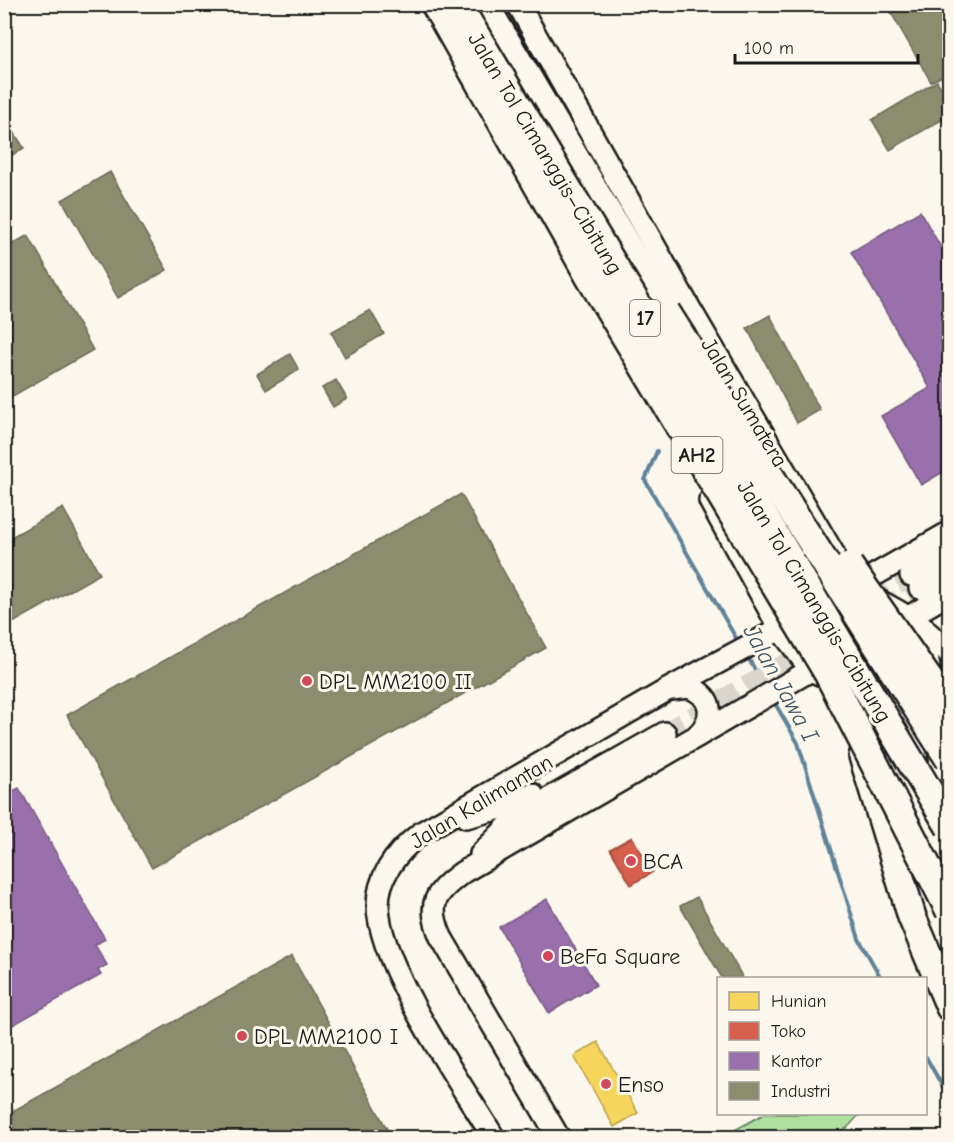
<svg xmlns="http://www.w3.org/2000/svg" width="954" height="1142" viewBox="0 0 954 1142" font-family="'Comic Neue',sans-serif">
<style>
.green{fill:#afe0a0;stroke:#667e5e;stroke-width:1.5}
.homes{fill:#f6d55c;stroke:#b59e49;stroke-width:1.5}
.shops{fill:#d6604d;stroke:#9e4c3e;stroke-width:1.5}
.offices{fill:#9970ab;stroke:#745780;stroke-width:1.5}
.industry{fill:#8c8c6e;stroke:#6a6a55;stroke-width:1.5}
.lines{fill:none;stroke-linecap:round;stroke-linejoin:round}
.stream{stroke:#608299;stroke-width:4}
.secondary-tunnel{stroke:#dad6cd;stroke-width:21;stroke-dasharray:21 10;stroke-linecap:butt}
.secondary-casing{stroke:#1c1c1c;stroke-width:26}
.highway-casing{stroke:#1c1c1c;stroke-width:32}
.secondary{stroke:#fbf7ec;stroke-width:21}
.highway{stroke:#fbf7ec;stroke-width:27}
.highway-bridge-casing{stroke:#1c1c1c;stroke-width:32;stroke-linecap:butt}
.highway-bridge{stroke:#fbf7ec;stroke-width:27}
.poi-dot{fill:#d1495b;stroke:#fbf7ec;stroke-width:2}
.labels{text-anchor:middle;stroke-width:6;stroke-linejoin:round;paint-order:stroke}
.shield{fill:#fbf7ec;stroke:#5f5e5a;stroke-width:1.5}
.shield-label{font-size:21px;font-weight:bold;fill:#1c1c1c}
.street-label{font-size:22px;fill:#1c1c1c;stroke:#fbf7ec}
.poi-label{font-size:22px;fill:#1c1c1c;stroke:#fbf7ec;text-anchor:start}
.water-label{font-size:24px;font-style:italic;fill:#445865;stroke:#fbf7ec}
</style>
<rect width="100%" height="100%" fill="#fbf7ec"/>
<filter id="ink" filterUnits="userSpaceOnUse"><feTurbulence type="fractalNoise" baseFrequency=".0167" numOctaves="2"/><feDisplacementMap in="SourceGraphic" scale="12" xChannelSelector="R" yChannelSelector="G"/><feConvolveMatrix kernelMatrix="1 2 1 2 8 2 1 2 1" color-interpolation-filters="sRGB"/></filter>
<g filter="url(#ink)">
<polygon class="green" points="764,1114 860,1114 847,1128 831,1137 722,1137"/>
<polygon class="homes" points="598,1042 638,1113 614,1127 574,1056"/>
<polygon class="shops" points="632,837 653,872 631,885 610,849"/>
<g class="offices">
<polygon points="920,211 950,263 950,468 921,485 881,416 930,388 851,252"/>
<polygon points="4,784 9,793 19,788 105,939 95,945 107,965 98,970 101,975 4,1030"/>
<polygon points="547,899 596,985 549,1013 499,927"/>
</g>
<g class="industry">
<polygon points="886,4 950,4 950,72 931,82"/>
<polygon points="937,81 950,102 950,115 890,150 872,120"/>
<polygon points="4,116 24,148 4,160"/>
<polygon points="110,172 167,270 118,298 62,200"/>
<polygon points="28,235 93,350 4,401 4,249"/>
<polygon points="370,310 384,334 345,357 331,332"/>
<polygon points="770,315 820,410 797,423 747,328"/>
<polygon points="290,354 299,370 266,390 257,374"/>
<polygon points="336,380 347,399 333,407 322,388"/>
<polygon points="461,494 546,648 152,868 67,715"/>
<polygon points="63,508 100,574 4,628 4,541"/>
<polygon points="697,897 743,978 722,978 680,906"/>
<polygon points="292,956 392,1138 4,1138 4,1116"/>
</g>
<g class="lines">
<g class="stream">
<polyline points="657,451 645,480 740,645"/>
<polyline points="747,656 766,689"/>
<polyline points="773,700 798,743 859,939 881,978"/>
<polyline points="926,1057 950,1100"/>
</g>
<g class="secondary-tunnel">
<polyline points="816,630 911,575"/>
<polyline points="665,733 920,588"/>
</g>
<defs>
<g id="secondary">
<polyline points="518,4 691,311 833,553"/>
<polyline points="710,501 780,629 811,670 830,679"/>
<polyline points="911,575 950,553"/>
<polyline points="852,588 950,532"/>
<polyline points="920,588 950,572"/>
<path d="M871,597C907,615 922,625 950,654"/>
<polyline points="898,623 950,593"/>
<polyline points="923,627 931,682"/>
<path d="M671,689L689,687C714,697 715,718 697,736"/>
<polyline points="938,743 942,771 950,786"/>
<polyline points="466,817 512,805 532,794"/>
<polyline points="481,854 517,817 665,733"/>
<path d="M494,1138C461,1084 378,965 378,905C378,874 398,851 421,833L667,690L780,629"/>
<path d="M559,1138L441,937C426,903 436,892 463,872L811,670"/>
</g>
<g id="highway">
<polyline points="484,4 666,312"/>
<polyline points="863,756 912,917 950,1007"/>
<polyline points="887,768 950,862"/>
</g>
</defs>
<use href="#secondary" class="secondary-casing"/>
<use href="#highway" class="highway-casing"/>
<use href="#secondary" class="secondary"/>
<use href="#highway" class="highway"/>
<defs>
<g id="highway-bridge">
<polyline points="435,4 591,279 828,673 950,911"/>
<polyline points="457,4 950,827"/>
<polyline points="666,312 950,760"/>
<polyline points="849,566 950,710"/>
</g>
</defs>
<use href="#highway-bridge" class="highway-bridge-casing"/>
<use href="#highway-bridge" class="highway-bridge"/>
</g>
</g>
<g class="poi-dot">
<circle cx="307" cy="681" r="6"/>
<circle cx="631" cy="861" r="6"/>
<circle cx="548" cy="956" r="6"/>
<circle cx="242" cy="1036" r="6"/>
<circle cx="606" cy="1084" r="6"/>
</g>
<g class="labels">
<g class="shield">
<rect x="630" y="300" width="30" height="36" rx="4.5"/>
<rect x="671.5" y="437" width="51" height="36" rx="4.5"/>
</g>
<g class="shield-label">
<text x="645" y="325">17</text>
<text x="697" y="462">AH2</text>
</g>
<g class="street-label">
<text transform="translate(546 153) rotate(59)" y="8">Jalan Tol Cimanggis–Cibitung</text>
<text transform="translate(745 402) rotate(59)" y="8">Jalan Sumatera</text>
<text transform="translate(815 601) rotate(59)" y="8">Jalan Tol Cimanggis–Cibitung</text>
<text transform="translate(481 801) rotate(-31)" y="8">Jalan Kalimantan</text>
</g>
<g class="poi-label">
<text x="319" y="689">DPL MM2100 II</text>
<text x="643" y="869">BCA</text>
<text x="560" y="964">BeFa Square</text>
<text x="254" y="1044">DPL MM2100 I</text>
<text x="618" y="1092">Enso</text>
</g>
<g class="water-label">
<text transform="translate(781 683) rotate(61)" y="8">Jalan Jawa I</text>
</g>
</g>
<rect width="954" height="1142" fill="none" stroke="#fbf7ec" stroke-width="24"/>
<rect x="12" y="12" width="930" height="1118" fill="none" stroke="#1c1c1c" stroke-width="2" filter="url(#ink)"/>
<rect x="717" y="977" width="210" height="138" fill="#fbf7ec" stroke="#a29f99" stroke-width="1.5"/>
<rect x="729" y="992" width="30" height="18" fill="#f6d55c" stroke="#a29f99" stroke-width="1.5"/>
<text x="771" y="1007" font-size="18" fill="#1c1c1c">Hunian</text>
<rect x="729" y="1022" width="30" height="18" fill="#d6604d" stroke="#a29f99" stroke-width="1.5"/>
<text x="771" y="1037" font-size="18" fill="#1c1c1c">Toko</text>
<rect x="729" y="1052" width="30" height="18" fill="#9970ab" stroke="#a29f99" stroke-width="1.5"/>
<text x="771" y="1067" font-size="18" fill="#1c1c1c">Kantor</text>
<rect x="729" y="1082" width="30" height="18" fill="#8c8c6e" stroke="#a29f99" stroke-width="1.5"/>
<text x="771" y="1097" font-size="18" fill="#1c1c1c">Industri</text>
<path d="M735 54v9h183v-9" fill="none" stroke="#1c1c1c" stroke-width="3"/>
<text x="744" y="54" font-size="18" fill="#1c1c1c" stroke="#fbf7ec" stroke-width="4.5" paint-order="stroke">100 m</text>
</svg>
